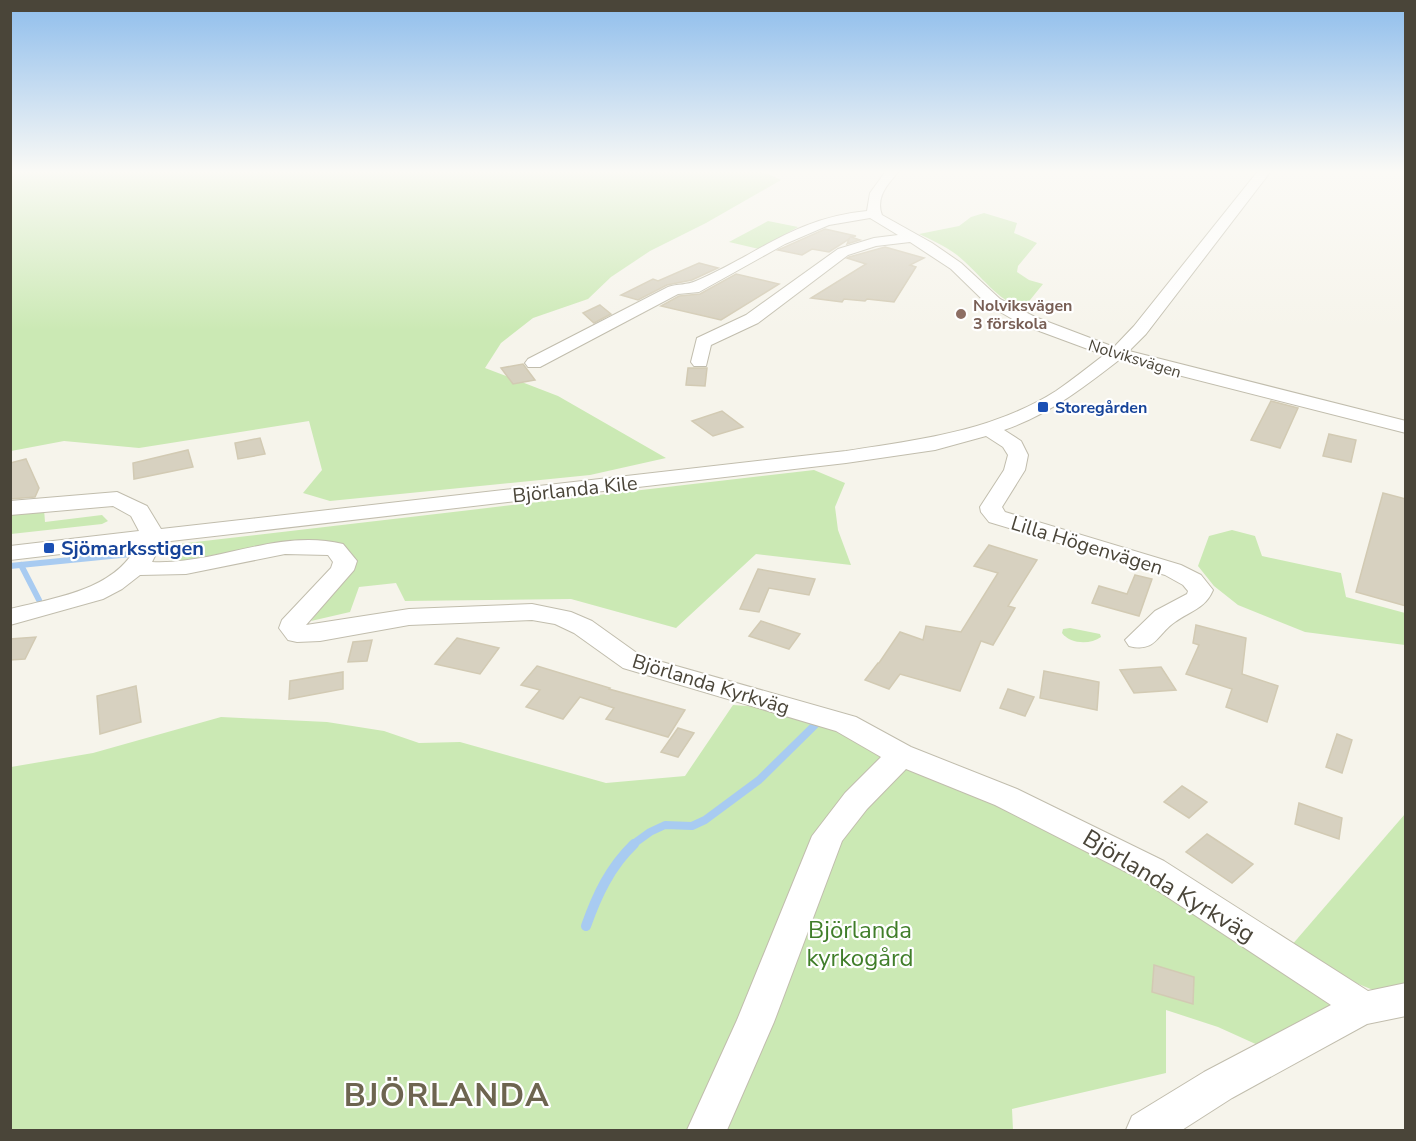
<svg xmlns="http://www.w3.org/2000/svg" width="1416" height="1141" viewBox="0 0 1416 1141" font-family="'Nunito Sans',sans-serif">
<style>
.green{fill:#cbe9b4}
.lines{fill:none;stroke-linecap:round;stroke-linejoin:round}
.stream-far2{stroke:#a8cbf1;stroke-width:6}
.stream-far1{stroke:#a8cbf1;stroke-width:8}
.stream{stroke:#a8cbf1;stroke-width:10}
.building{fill:#d7d1c0;stroke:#d2cab3;stroke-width:1.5}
.minor-casing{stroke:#c1bdad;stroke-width:2}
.minor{fill:#fff;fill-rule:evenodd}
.education-dot{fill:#8d6e63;stroke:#fff;stroke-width:2}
.transit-dot{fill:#1a4fb4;stroke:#fff;stroke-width:2}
.labels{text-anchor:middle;stroke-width:4.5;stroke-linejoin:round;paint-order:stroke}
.far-education-label{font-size:16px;font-weight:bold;fill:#785e54;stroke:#fff;text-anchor:start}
.far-street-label{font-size:16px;fill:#4a4539;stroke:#fff}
.far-transit-label{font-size:16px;font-weight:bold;fill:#164399;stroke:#fff;text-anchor:start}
.street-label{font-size:20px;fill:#4a4539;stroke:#fff}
.transit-label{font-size:20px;font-weight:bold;fill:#164399;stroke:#fff;text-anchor:start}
.near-street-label{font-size:24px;fill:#4a4539;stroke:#fff}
.near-park-label{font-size:24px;fill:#407e2a;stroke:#fff}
.near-district-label{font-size:32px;font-weight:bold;letter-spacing:1.5px;fill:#6d6550;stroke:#fff}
</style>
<rect width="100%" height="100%" fill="#f6f4eb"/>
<g class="green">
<polygon points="11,171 762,171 781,180 706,223 650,251 611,277 588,299 533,318 501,343 485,368 558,396 666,458 590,475 330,501 303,493 322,470 309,421 139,448 64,441 11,451"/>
<path d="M984,213L1017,223L1014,233L1037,243L1018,266L1017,272L1029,280L1043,284L1026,305L1031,311C999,305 981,274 957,255C945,246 932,240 919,234L959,226L971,217Z"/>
<polygon points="768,221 798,227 759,249 729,242"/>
<polygon points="814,470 845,483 835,507 838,530 851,565 756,554 676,628 571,599 405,601 396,583 359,587 350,612 311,621 350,571 350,552 329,543 251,548 170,563 178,544"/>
<polygon points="44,509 45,522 102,515 108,521 102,524 11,534 11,513"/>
<polygon points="1232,530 1255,536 1262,556 1341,573 1346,597 1405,613 1405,645 1305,632 1238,605 1214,586 1198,566 1209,536"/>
<path d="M1070,628L1100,634L1101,637C1090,645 1070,644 1062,633L1063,629Z"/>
<polygon points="733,705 774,708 821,721 1161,881 1342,1007 1260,1046 1218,1027 1166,1010 1166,1073 1012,1109 1013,1130 11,1130 11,767 93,753 221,717 327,722 384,731 419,743 460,742 606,783 685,776"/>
<polygon points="1405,814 1405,992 1388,996 1346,979 1291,946"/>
</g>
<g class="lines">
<g class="stream-far2">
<polyline points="21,565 39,600"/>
<polyline points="10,566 131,554"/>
</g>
<polyline class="stream-far1" points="632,845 650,832 665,825 692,826 705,820 759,780 818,722"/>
<path class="stream" d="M586,926C597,895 610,867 634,844"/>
</g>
<g class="building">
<polygon points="825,229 856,236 851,237 860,240 847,244 849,239 829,252 812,249 802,255 778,250"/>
<polygon points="885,247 924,258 910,265 916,267 894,302 867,299 865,301 844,299 842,302 811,298 866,264 847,258 849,257"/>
<polygon points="699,263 718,268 692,280 667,285 638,300 621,295 653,279 658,281"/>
<polygon points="736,274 779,284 721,320 661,306 679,296 700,294"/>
<polygon points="600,305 611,314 594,323 583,313"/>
<polygon points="523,364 535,380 513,384 501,368"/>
<polygon points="688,368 707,368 705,386 686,385"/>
<polygon points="1271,401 1298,408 1280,448 1251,440"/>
<polygon points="722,411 743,427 713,436 692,421"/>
<polygon points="1329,434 1356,440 1351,462 1323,456"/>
<polygon points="260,438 265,454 238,459 235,443"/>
<polygon points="188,450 193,467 134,479 133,463"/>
<polygon points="26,459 39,488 35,497 10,499 10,463"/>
<polygon points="1383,493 1406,499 1406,606 1356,592"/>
<polygon points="989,545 1037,560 1008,606 1015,608 993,645 981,641 960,691 900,674 889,689 865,680 878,663 879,663 900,632 923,640 926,626 961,632 998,573 974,566"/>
<polygon points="758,569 815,579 809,595 769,588 759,612 740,609"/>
<polygon points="1135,575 1152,579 1139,616 1092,603 1099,586 1127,594"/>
<polygon points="761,621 800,634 789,649 749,636"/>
<polygon points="1196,625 1246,638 1242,674 1278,686 1267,722 1226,707 1232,689 1186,674 1199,645 1193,643"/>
<polygon points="36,637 25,659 10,660 10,639"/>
<polygon points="457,638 499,648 480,674 435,664"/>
<polygon points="372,640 367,661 348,662 353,642"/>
<polygon points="537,666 610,688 609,689 685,710 668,737 606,719 614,708 580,697 563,719 526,707 540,690 521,685"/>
<polygon points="1161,667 1176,690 1134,693 1120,670"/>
<polygon points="1044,671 1099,682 1097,710 1040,698"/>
<polygon points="343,672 343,689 289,699 290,681"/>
<polygon points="136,686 141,722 100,734 97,696"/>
<polygon points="1008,689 1034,697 1025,716 1000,708"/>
<polygon points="678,728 694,733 678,757 661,752"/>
<polygon points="1337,734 1352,740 1342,773 1326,767"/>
<polygon points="1182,786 1207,802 1189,818 1164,802"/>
<polygon points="1299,803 1342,818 1339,839 1295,824"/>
<polygon points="1207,834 1253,864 1232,883 1186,852"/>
<polygon points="1154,965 1194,977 1193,1004 1152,992"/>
</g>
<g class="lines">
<defs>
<path id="minor" d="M886,171H899C888,184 875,197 882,215L932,243L961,263L1000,299L1035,317L1114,347L1134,326L1258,171H1271L1146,334L1129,351L1406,421V433L1119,360C1083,388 1048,415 1004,430L1021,441L1028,455L1025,470L1002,507L1005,512L1181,565L1201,575L1213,590C1205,609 1190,611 1175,622C1157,634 1156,653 1129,646L1125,640L1155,611L1187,594L1188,591L1183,585L1165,575L989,522L981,512L980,507L1004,470L1008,455L1003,447L986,436L935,450L846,463L162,542L152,562C217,565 278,528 343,544L357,561L354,570L306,625L409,609L532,604L571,612L592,621L641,656L856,717L911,747L1017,789L1164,861L1368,991L1406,983V1016L1367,1024L1232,1098L1182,1130H1126L1132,1116L1204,1072L1331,1005L1140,879L995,805L906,769L867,809L842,841L774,1022L727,1130H687L737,1020L812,836L845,793L881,757L836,731L623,668L574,633L555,624L532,620L409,625L320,641L297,642L288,640L279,628L282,620L331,568L333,562L328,555L285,554L186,574L140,575L122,589L103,599L10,625V609C54,598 116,590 137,545L10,560V546L139,531L131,516L113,506L10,515V501L117,492L147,506L161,529L846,451C919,440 993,431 1056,391C1072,380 1088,367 1104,355L1023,325L988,305L951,269L910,242L876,246L848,255L758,323L711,345L706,366H694L691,362L697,338L746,315L838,249L874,238L898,235L870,218L829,225L785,244L699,292L678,294L540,367H528L525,363L528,359L668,287C677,284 688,285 696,281C759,254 794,218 867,211L870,193Z"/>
</defs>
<use href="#minor" class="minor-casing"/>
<use href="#minor" class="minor"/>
</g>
<linearGradient id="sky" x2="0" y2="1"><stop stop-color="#8ebdec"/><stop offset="0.52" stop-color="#fbfaf6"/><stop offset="1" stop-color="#fbfaf6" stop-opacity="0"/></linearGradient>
<rect width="1416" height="331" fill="url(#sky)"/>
<circle class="education-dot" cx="961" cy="314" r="6"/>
<g class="transit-dot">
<rect x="1037" y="401" width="12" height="12" rx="3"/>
<rect x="43" y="542" width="12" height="12" rx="3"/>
</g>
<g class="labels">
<g class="far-education-label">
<text x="973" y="311">Nolviksvägen<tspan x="973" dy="18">3 förskola</tspan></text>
</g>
<g class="far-street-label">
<text transform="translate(1135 358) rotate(17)" y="6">Nolviksvägen</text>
</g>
<g class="far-transit-label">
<text x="1055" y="413">Storegården</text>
</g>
<g class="street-label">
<text transform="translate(575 489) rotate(-6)" y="7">Björlanda Kile</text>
<text transform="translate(1087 545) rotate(17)" y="7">Lilla Högenvägen</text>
<text transform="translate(711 684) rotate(17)" y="7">Björlanda Kyrkväg</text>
</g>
<g class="transit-label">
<text x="61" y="555">Sjömarksstigen</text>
</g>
<g class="near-street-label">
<text transform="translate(1169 886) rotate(31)" y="8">Björlanda Kyrkväg</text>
</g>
<g class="near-park-label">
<text x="860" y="938">Björlanda<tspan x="860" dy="28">kyrkogård</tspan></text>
</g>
<g class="near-district-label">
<text x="447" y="1106">BJÖRLANDA</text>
</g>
</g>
<rect width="1416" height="1141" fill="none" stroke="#4a4539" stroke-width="24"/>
</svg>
